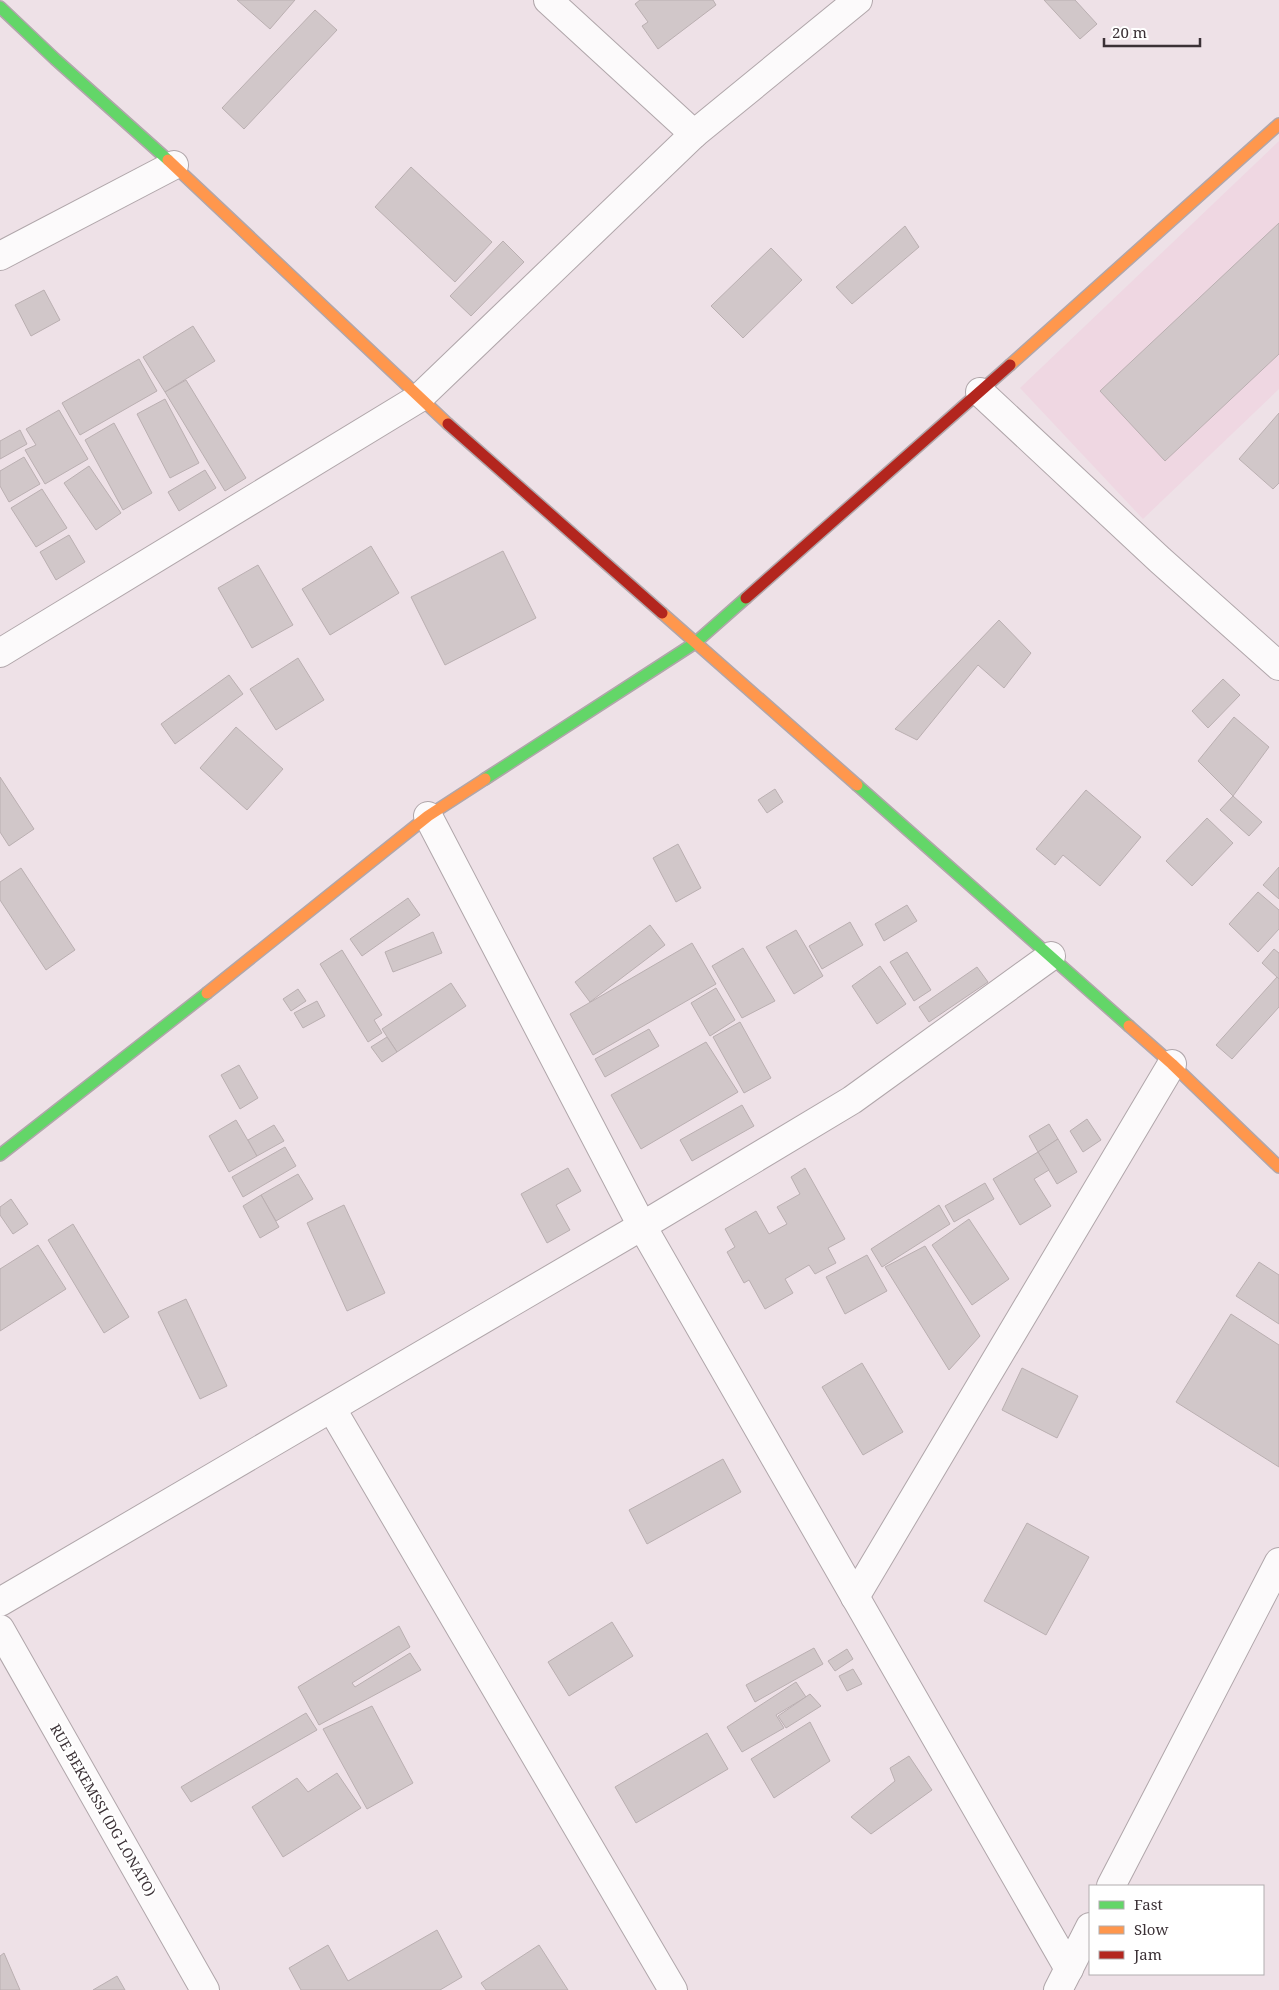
<svg xmlns="http://www.w3.org/2000/svg" width="1279" height="1990" viewBox="0 0 1279 1990" font-family="'Noto Serif',serif">
<style>
.built{fill:#efd7e2}
.building{fill:#d1c7c9;stroke:#baafb1}
.lines{fill:none;stroke-linecap:round;stroke-linejoin:round}
.street-casing{stroke:#b0a6aa;stroke-width:30}
.fast-casing{stroke:#b0a6aa;stroke-width:14}
.slow-casing{stroke:#b0a6aa;stroke-width:14}
.jam-casing{stroke:#b0a6aa;stroke-width:14}
.street{stroke:#fcfafb;stroke-width:28}
.fast{stroke:#63d668;stroke-width:11}
.slow{stroke:#ff974d;stroke-width:11}
.jam{stroke:#b3261e;stroke-width:11}
.labels{text-anchor:middle;stroke-width:4;stroke-linejoin:round;paint-order:stroke}
.street-label{font-size:14px;fill:#3b3136;stroke:#fff}
</style>
<rect width="100%" height="100%" fill="#eee1e7"/>
<polygon class="built" points="1279,141 1279,389 1143,519 1020,388"/>
<g class="building">
<polygon points="237,0 295,0 270,29"/>
<polygon points="640,0 713,0 716,5 658,49 642,26 648,22 635,4"/>
<polygon points="1044,0 1075,0 1097,24 1080,39"/>
<polygon points="315,10 337,30 244,129 222,108"/>
<polygon points="411,167 492,242 455,282 375,207"/>
<polygon points="1279,223 1279,354 1165,461 1100,391"/>
<polygon points="905,226 919,247 852,304 836,287"/>
<polygon points="503,241 524,262 471,316 450,296"/>
<polygon points="771,248 802,280 743,338 711,306"/>
<polygon points="44,290 60,320 31,336 15,305"/>
<polygon points="193,326 215,361 165,392 143,357"/>
<polygon points="139,359 157,391 80,435 62,403"/>
<polygon points="186,380 246,478 225,491 165,392"/>
<polygon points="165,399 199,463 170,478 137,414"/>
<polygon points="59,410 88,459 45,484 25,450 36,445 26,429"/>
<polygon points="1279,413 1279,483 1273,489 1239,459"/>
<polygon points="114,423 152,493 123,510 85,440"/>
<polygon points="20,430 27,444 0,459 0,441"/>
<polygon points="24,457 40,484 9,502 0,486 0,471"/>
<polygon points="89,466 121,513 96,530 64,483"/>
<polygon points="205,470 216,488 179,511 168,492"/>
<polygon points="42,489 67,528 36,547 11,508"/>
<polygon points="69,535 85,562 56,580 40,552"/>
<polygon points="371,546 399,593 330,635 302,589"/>
<polygon points="503,551 536,618 445,665 411,597"/>
<polygon points="258,565 293,625 252,648 218,588"/>
<polygon points="999,620 1031,653 1004,688 978,665 917,740 895,729"/>
<polygon points="298,658 324,700 276,730 250,689"/>
<polygon points="229,675 243,694 175,744 161,724"/>
<polygon points="1223,679 1240,695 1208,728 1192,711"/>
<polygon points="1234,717 1269,747 1233,796 1198,761"/>
<polygon points="236,727 283,769 247,810 200,768"/>
<polygon points="0,777 34,829 9,846 0,832"/>
<polygon points="775,789 783,802 767,813 758,800"/>
<polygon points="1086,790 1141,837 1100,886 1063,855 1055,865 1036,849"/>
<polygon points="1233,796 1262,822 1249,836 1220,810"/>
<polygon points="1207,818 1233,843 1192,886 1166,861"/>
<polygon points="678,844 701,888 676,902 653,858"/>
<polygon points="1279,867 1279,899 1263,885"/>
<polygon points="21,868 75,950 46,970 0,900 0,882"/>
<polygon points="1258,892 1279,910 1279,929 1258,952 1229,924"/>
<polygon points="408,898 420,915 362,956 350,939"/>
<polygon points="907,905 917,921 884,941 875,924"/>
<polygon points="850,922 863,945 822,969 809,946"/>
<polygon points="650,925 665,945 590,1002 575,982"/>
<polygon points="796,930 823,976 794,994 766,947"/>
<polygon points="433,932 442,953 393,972 385,952"/>
<polygon points="692,943 716,984 593,1055 570,1014"/>
<polygon points="743,948 775,1001 742,1018 712,966"/>
<polygon points="1274,949 1279,953 1279,979 1262,963"/>
<polygon points="342,950 382,1015 374,1020 382,1033 368,1042 320,964"/>
<polygon points="907,952 931,990 914,1001 890,962"/>
<polygon points="880,966 906,1004 877,1024 852,986"/>
<polygon points="977,967 988,982 929,1022 919,1007"/>
<polygon points="1277,977 1279,979 1279,1007 1232,1059 1216,1045"/>
<polygon points="451,983 466,1006 397,1052 382,1029"/>
<polygon points="716,988 735,1020 710,1036 691,1003"/>
<polygon points="298,989 306,1001 291,1011 283,999"/>
<polygon points="317,1001 325,1016 303,1028 294,1013"/>
<polygon points="740,1022 771,1078 744,1093 713,1037"/>
<polygon points="649,1029 659,1046 605,1077 595,1059"/>
<polygon points="387,1037 397,1052 382,1062 371,1047"/>
<polygon points="706,1042 738,1092 641,1149 611,1095"/>
<polygon points="239,1065 258,1098 240,1109 221,1075"/>
<polygon points="742,1105 754,1126 692,1161 680,1140"/>
<polygon points="1087,1119 1101,1140 1083,1152 1070,1131"/>
<polygon points="236,1120 257,1156 229,1172 209,1136"/>
<polygon points="1049,1124 1058,1139 1038,1152 1029,1136"/>
<polygon points="274,1125 284,1141 257,1156 248,1140"/>
<polygon points="1058,1139 1077,1172 1057,1184 1038,1152"/>
<polygon points="285,1147 296,1166 243,1197 232,1177"/>
<polygon points="1038,1152 1049,1170 1034,1179 1051,1206 1020,1225 993,1179"/>
<polygon points="568,1168 581,1191 556,1205 570,1230 547,1243 521,1194"/>
<polygon points="805,1168 845,1239 828,1248 836,1263 815,1274 809,1265 785,1279 793,1293 765,1309 749,1280 744,1283 727,1252 735,1247 725,1229 756,1211 769,1234 787,1224 777,1207 800,1194 791,1177"/>
<polygon points="298,1174 313,1199 276,1221 261,1195"/>
<polygon points="985,1183 994,1199 954,1222 945,1206"/>
<polygon points="261,1195 279,1227 260,1238 243,1206"/>
<polygon points="11,1199 28,1224 13,1234 0,1215 0,1207"/>
<polygon points="344,1205 385,1293 347,1311 307,1223"/>
<polygon points="939,1205 950,1224 882,1267 871,1249"/>
<polygon points="969,1219 1009,1279 972,1305 932,1245"/>
<polygon points="73,1224 129,1317 104,1333 48,1240"/>
<polygon points="38,1245 66,1289 0,1331 0,1269"/>
<polygon points="925,1246 980,1336 949,1370 885,1267"/>
<polygon points="867,1255 887,1291 845,1314 826,1277"/>
<polygon points="1259,1262 1279,1275 1279,1324 1236,1296"/>
<polygon points="186,1299 227,1386 200,1399 158,1312"/>
<polygon points="1231,1314 1279,1345 1279,1467 1176,1402"/>
<polygon points="862,1363 903,1432 863,1455 822,1387"/>
<polygon points="1022,1368 1078,1396 1057,1438 1002,1410"/>
<polygon points="723,1459 741,1492 647,1544 629,1510"/>
<polygon points="1027,1523 1089,1557 1046,1635 984,1601"/>
<polygon points="612,1622 633,1656 569,1696 548,1662"/>
<polygon points="399,1626 410,1647 352,1683 355,1687 410,1653 421,1670 319,1725 298,1687"/>
<polygon points="814,1648 823,1664 755,1702 746,1685"/>
<polygon points="847,1649 853,1659 835,1671 828,1661"/>
<polygon points="853,1669 862,1684 847,1691 839,1676"/>
<polygon points="796,1682 806,1697 776,1715 784,1728 742,1752 727,1727"/>
<polygon points="810,1694 821,1706 786,1728 778,1716"/>
<polygon points="372,1706 413,1783 367,1809 323,1729"/>
<polygon points="306,1713 317,1730 191,1802 181,1787"/>
<polygon points="810,1722 830,1761 774,1798 751,1759"/>
<polygon points="707,1733 728,1769 636,1823 615,1787"/>
<polygon points="909,1756 932,1790 871,1834 851,1817 895,1781 890,1768"/>
<polygon points="337,1773 361,1808 283,1857 252,1807 297,1778 308,1792"/>
<polygon points="437,1930 462,1977 440,1990 301,1990 289,1968 328,1945 348,1981"/>
<polygon points="539,1945 568,1990 486,1990 481,1983"/>
<polygon points="4,1953 20,1990 0,1990 0,1956"/>
<polygon points="117,1976 125,1990 93,1990"/>
</g>
<g class="lines">
<defs>
<g id="street">
<polyline points="548,0 694,134"/>
<polyline points="0,256 174,165"/>
<polyline points="980,392 1160,560 1279,666"/>
<polyline points="0,653 419,398 694,134 858,0"/>
<polyline points="428,816 642,1226 1069,1969"/>
<polyline points="332,1409 673,1990"/>
<polyline points="855,1597 1172,1064"/>
<polyline points="0,1602 642,1226 852,1100 1051,956"/>
<polyline points="0,1629 205,1990"/>
<polyline points="1111,1886 1279,1562"/>
<polyline points="1058,1990 1090,1927"/>
</g>
<g id="fast">
<polyline points="0,7 55,59 168,160"/>
<polyline points="485,779 695,643 746,598"/>
<polyline points="857,785 1129,1026"/>
<polyline points="0,1155 207,993"/>
</g>
<g id="slow">
<polyline points="168,160 448,424"/>
<polyline points="1010,365 1279,124"/>
<polyline points="662,613 857,785"/>
<polyline points="207,993 428,816 485,779"/>
<polyline points="1129,1026 1172,1064 1279,1167"/>
</g>
<g id="jam">
<polyline points="448,424 662,613"/>
<polyline points="746,598 1010,365"/>
</g>
</defs>
<use href="#street" class="street-casing"/>
<use href="#fast" class="fast-casing"/>
<use href="#slow" class="slow-casing"/>
<use href="#jam" class="jam-casing"/>
<use href="#street" class="street"/>
<use href="#fast" class="fast"/>
<use href="#slow" class="slow"/>
<use href="#jam" class="jam"/>
</g>
<g class="labels">
<g class="street-label">
<text transform="translate(103 1810) rotate(60)" y="5">RUE BEKEMSSI (DG LONATO)</text>
</g>
</g>
<rect x="1089" y="1885" width="175" height="90" fill="#ffffff" stroke="#b1adaf"/>
<rect x="1099" y="1901" width="25" height="8" fill="#63d668" stroke="#b1adaf"/>
<text x="1134" y="1910" font-size="15" fill="#3b3136">Fast</text>
<rect x="1099" y="1926" width="25" height="8" fill="#ff974d" stroke="#b1adaf"/>
<text x="1134" y="1935" font-size="15" fill="#3b3136">Slow</text>
<rect x="1099" y="1951" width="25" height="8" fill="#b3261e" stroke="#b1adaf"/>
<text x="1134" y="1960" font-size="15" fill="#3b3136">Jam</text>
<path d="M1104 38v8h96v-8" fill="none" stroke="#3b3136" stroke-width="2.5"/>
<text x="1112" y="38" font-size="15" fill="#3b3136" stroke="#ffffff" stroke-width="4" paint-order="stroke">20 m</text>
</svg>
